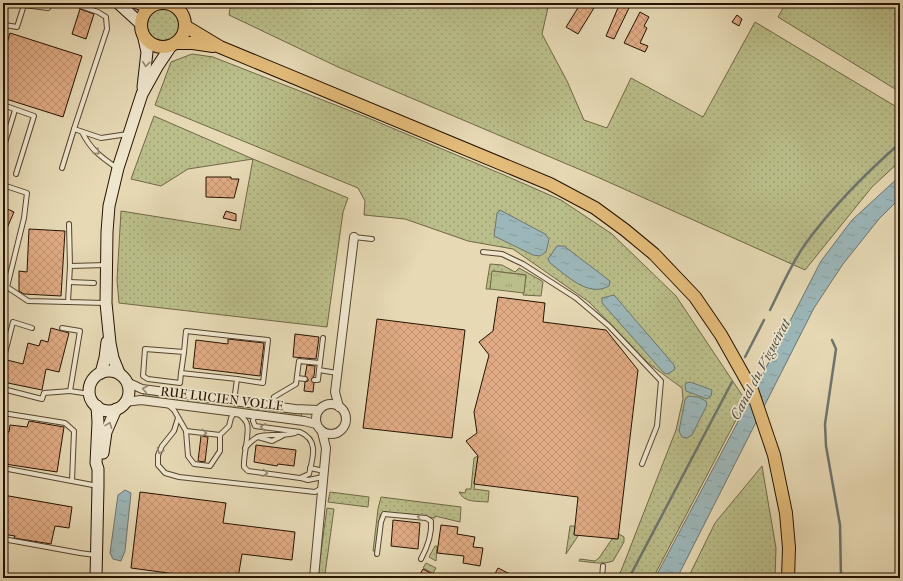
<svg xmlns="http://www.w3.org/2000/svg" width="903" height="581" viewBox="0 0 903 581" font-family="'IM FELL French Canon',serif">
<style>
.grass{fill:url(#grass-dots);stroke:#706846}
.park{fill:url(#park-tufts);stroke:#706846}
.water{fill:url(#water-ripples);stroke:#6d756f}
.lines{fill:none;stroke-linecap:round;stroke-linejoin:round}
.stream{stroke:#6d756f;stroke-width:2.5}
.building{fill:url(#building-cross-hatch);stroke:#261301}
.lane-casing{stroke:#56442e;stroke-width:6}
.street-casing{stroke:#56442e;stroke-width:10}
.secondary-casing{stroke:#261301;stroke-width:13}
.primary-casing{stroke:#261301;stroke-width:14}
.lane{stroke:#efe6ce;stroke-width:4}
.street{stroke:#efe6ce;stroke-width:8}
.secondary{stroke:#efe6ce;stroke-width:11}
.primary{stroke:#e3bc7a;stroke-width:12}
.oneway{stroke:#958772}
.labels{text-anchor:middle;stroke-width:3.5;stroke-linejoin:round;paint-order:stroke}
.street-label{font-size:13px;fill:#261301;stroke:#efe6ce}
.water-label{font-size:14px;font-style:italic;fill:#4f4c41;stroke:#efe6ce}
</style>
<defs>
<pattern id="grass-dots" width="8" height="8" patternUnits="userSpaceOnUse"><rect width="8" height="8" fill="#babe8a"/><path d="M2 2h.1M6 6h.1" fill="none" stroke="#a0a275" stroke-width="1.8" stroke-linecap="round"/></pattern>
<pattern id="park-tufts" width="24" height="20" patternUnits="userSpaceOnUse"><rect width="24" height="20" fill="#babe8a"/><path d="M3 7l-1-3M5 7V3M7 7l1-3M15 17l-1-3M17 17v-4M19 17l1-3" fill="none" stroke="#a0a275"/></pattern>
<pattern id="water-ripples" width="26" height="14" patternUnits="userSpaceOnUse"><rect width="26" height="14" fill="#9cb7b9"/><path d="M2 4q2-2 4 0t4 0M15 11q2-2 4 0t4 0" fill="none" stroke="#869c9d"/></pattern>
<pattern id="building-cross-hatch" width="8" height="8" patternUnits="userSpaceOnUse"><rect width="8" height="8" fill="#e0ab84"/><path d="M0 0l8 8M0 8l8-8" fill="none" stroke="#c09270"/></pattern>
</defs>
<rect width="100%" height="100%" fill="#e6d9b4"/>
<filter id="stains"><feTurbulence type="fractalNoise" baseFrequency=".005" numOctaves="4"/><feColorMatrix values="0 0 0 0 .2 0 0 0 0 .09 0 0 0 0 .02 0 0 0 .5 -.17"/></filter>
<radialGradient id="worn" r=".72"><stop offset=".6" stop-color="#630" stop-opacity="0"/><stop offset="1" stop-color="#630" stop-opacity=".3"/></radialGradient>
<g class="grass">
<polygon points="231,3 549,3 542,34 567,81 584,120 607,128 631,78 703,117 755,22 900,109 900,161 872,187 805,270 595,176 338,67 229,15"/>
<polygon points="786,3 900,3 900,92 778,17"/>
<circle cx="163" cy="25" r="16"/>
<polygon points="192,54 213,57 366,117 504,175 561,200 612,234 676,296 746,401 653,578 616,578 621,571 676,430 683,399 682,388 648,363 589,302 513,249 468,241 405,219 364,215 365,201 358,188 155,105 171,62"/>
<polygon points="154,116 253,159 348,198 343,212 327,327 119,303 117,280 121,211 240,230 253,159 188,169 161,186 131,179"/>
<polygon points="490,264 502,265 515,272 519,268 542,281 543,282 541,296 523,295 526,275 493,271 490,289 486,289"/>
<polygon points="144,393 301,413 302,418 143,398"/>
<path d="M478,456L474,489L489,491L488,502C478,501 464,503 459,492L465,493L466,489H471L474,458Z"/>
<polygon points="762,466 776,548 775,578 688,578 715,523"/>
<polygon points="330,492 369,497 368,507 328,502"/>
<polygon points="381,497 461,507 460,522 435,516 435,518 384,512 380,515 376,551 373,551 378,509"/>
<polygon points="327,508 334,509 325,574 318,573"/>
<polygon points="570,526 575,526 574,534 578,536 566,554"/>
<path d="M619,534L624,537V542L613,561C602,565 591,562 579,561L580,559L595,561L599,558L612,539H618Z"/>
<polygon points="435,546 437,546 436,561 429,557"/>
<polygon points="426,563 436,568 433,573 423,568"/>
</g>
<polygon class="park" points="492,271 526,275 524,293 490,289"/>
<g class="water">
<polygon points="900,176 900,198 879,219 843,264 814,308 677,578 655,578 741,416 821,261 852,220"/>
<polygon points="500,210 545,234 549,239 546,252 540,256 533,255 494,236 497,213"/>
<path d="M557,246H564L610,281L609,286C588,298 566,275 550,263L548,259Z"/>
<polygon points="614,295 674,365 675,369 668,374 664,373 602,303 602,298"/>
<polygon points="690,382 712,390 711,396 707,399 686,391 685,385 686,383"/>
<polygon points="688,396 698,397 706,401 707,405 692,435 687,438 682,437 679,431 685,400"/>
<polygon points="125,490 131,493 125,551 121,561 113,559 110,553 118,495"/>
</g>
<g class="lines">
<g class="stream">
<path d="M770,310C781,288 792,262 806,243C833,206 866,173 900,143"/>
<polyline points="832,340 836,349 825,424 826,446 840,525 841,578"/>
<polyline points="745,357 764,320"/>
<polyline points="629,578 732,382"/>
</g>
</g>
<g class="building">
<polygon points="581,3 597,3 578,34 566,27"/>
<polygon points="620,3 630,6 614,39 606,36"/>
<polygon points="80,9 94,14 86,39 72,34"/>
<polygon points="640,12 649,17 644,26 647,28 640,43 648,46 645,52 624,43"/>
<polygon points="737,15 742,19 739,26 732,22"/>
<polygon points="10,33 82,56 63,117 3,98 3,56"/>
<polygon points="206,177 231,177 231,179 239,179 234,198 206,197"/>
<polygon points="3,207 14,212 3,237"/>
<polygon points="226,211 236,214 236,221 223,218"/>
<polygon points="29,229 65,231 61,296 24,294 19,291 19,271 27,272"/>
<polygon points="498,297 545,303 543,322 606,330 638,370 618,539 574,535 578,497 474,484 478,456 466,441 477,433 474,412 489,355 479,342 493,331"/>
<polygon points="377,319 465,330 452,438 363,428"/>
<polygon points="51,328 69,333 59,372 46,369 42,390 3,382 3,369 7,360 23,364 28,343 39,346 41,340 48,342"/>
<polygon points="295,334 319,337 316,359 293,357"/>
<polygon points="228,339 264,343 260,376 193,368 196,340 228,344"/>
<polygon points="307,365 315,366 314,376 311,380 314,383 313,392 304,391 305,382 308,381 308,379 305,376"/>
<polygon points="29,421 64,427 57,472 5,464 6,454 3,453 3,431 9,432 10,425 27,427"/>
<polygon points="201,436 208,437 205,462 198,461"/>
<polygon points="256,445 296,450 294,466 278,464 277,466 254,462"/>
<polygon points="140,492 226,503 223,523 295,532 292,560 242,554 238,578 205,578 131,568"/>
<polygon points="3,495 72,507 69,528 55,526 51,544 14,538 15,536 3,534"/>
<polygon points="393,520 420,523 418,549 391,546"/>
<polygon points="441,525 458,527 457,534 475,537 473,547 483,548 480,566 463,563 464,556 437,553"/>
<polygon points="498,568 518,578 493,578"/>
<polygon points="423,569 440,578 418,578"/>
</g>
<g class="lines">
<defs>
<g id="lane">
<polyline points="72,3 98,12 106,17 107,29 74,129 101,138 128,134"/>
<polyline points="3,32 5,25 17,27 24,5 48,8 50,3"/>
<polyline points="3,105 34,116 16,174"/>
<path d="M82,132C91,150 101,157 117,168"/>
<polyline points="3,149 15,110"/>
<polyline points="62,168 74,129"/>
<polyline points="3,185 27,193 24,218 7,287 28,301 68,302"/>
<polyline points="69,224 70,266"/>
<polyline points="354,237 372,239"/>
<polyline points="483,252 502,254 523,264 576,298 609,326 661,381 657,426 642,464"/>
<polyline points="69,282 94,283"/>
<polyline points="105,303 68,302 70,266 106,265"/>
<polyline points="62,328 80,331 70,391 90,394"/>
<polyline points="323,338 319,370 337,373"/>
<polyline points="184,352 186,331 268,340 263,383 237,379"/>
<polyline points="3,361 13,322 32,328"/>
<polyline points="181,373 180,383 148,379 143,376 145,349 184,352 181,373 237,379 234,401"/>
<polyline points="297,378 305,379"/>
<polyline points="314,380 318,380 319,370"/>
<polyline points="3,389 42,399 44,393 70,391"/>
<polyline points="168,405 174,410 186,431 220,435 229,426 231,418 234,413"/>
<polyline points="272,406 274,397 296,384 299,361 320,363"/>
<polyline points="3,413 65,423 74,431 72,481"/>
<path d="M239,414C242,417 246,420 247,424C250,432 243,456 244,467L248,471L300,478L309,474C313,457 319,440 300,432L255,426L253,421L254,415"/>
<polyline points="178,418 174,431 162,446 158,455 158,465 165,473 179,477 315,492 320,489 321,487"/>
<polyline points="186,431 188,456 194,464 210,466 220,451 220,435"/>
<polyline points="258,437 272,441 282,436"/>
<path d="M245,448C258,433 262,435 279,435C285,435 290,434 295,433"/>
<polyline points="3,468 98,486"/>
<polyline points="310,468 324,471"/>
<polyline points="301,478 308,480 323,477"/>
<polyline points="3,539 80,553 95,555"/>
<path d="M377,554L381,522L384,514L426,518L431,521C432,534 427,548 421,559"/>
<polyline points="602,578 603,566"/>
</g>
<g id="street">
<polyline points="127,382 142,389 295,409 318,410"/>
<polyline points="125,402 141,400 304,421 316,424"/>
<circle cx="331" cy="419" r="15"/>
<polyline points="339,407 335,392 354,237"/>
<polyline points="314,578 326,448 322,432"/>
</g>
<g id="secondary">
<polyline points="118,3 141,24"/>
<polyline points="137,3 150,7"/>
<polyline points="143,34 147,52 143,87"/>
<circle cx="109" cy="391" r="20"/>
<polyline points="101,373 105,358 107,342"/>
<polyline points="119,373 113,358 110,343 106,303 107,232 109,206 118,168 142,94 157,67 171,46"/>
<polyline points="103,453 106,432 116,409"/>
<polyline points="96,578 98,486 98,469 96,463 98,422 97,406"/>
</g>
<g id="primary">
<circle cx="163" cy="25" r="22"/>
<polyline points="185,26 220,47 550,184 595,208 625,230 654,254 695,297 721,335 752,390 774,455 786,513 789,548 788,578"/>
<polyline points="176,43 193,43 213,46"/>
</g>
</defs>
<use href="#lane" class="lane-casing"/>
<use href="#street" class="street-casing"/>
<use href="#secondary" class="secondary-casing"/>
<use href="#primary" class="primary-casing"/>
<use href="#lane" class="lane"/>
<use href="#street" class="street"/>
<use href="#secondary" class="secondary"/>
<use href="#primary" class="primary"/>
</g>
<defs><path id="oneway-chevron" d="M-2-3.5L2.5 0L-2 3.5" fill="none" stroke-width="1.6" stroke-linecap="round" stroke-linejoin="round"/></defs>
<g class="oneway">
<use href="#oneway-chevron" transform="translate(146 64) rotate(96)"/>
<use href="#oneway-chevron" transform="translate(97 152) rotate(42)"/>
<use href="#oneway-chevron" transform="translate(145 389) rotate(-168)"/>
<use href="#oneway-chevron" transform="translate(109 425) rotate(-69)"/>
<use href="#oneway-chevron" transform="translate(263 427) rotate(-173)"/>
<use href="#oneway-chevron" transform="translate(204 433) rotate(6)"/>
<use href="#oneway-chevron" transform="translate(160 451) rotate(111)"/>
<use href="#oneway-chevron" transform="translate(265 473) rotate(7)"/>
<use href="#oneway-chevron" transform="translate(420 517) rotate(-173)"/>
</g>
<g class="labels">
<g class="street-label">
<text transform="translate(222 398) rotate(7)" y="5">RUE LUCIEN VOLLE</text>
</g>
<g class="water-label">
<text transform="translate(760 369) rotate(-62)" y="5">Canal du Vigueirat</text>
</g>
</g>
<rect width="903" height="581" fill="none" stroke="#e6d9b4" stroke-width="16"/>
<rect x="4" y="4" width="895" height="573" fill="none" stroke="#261301" stroke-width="2"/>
<rect x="8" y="8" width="887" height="565" fill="none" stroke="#261301"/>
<rect width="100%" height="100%" filter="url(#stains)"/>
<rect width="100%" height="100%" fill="url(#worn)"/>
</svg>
